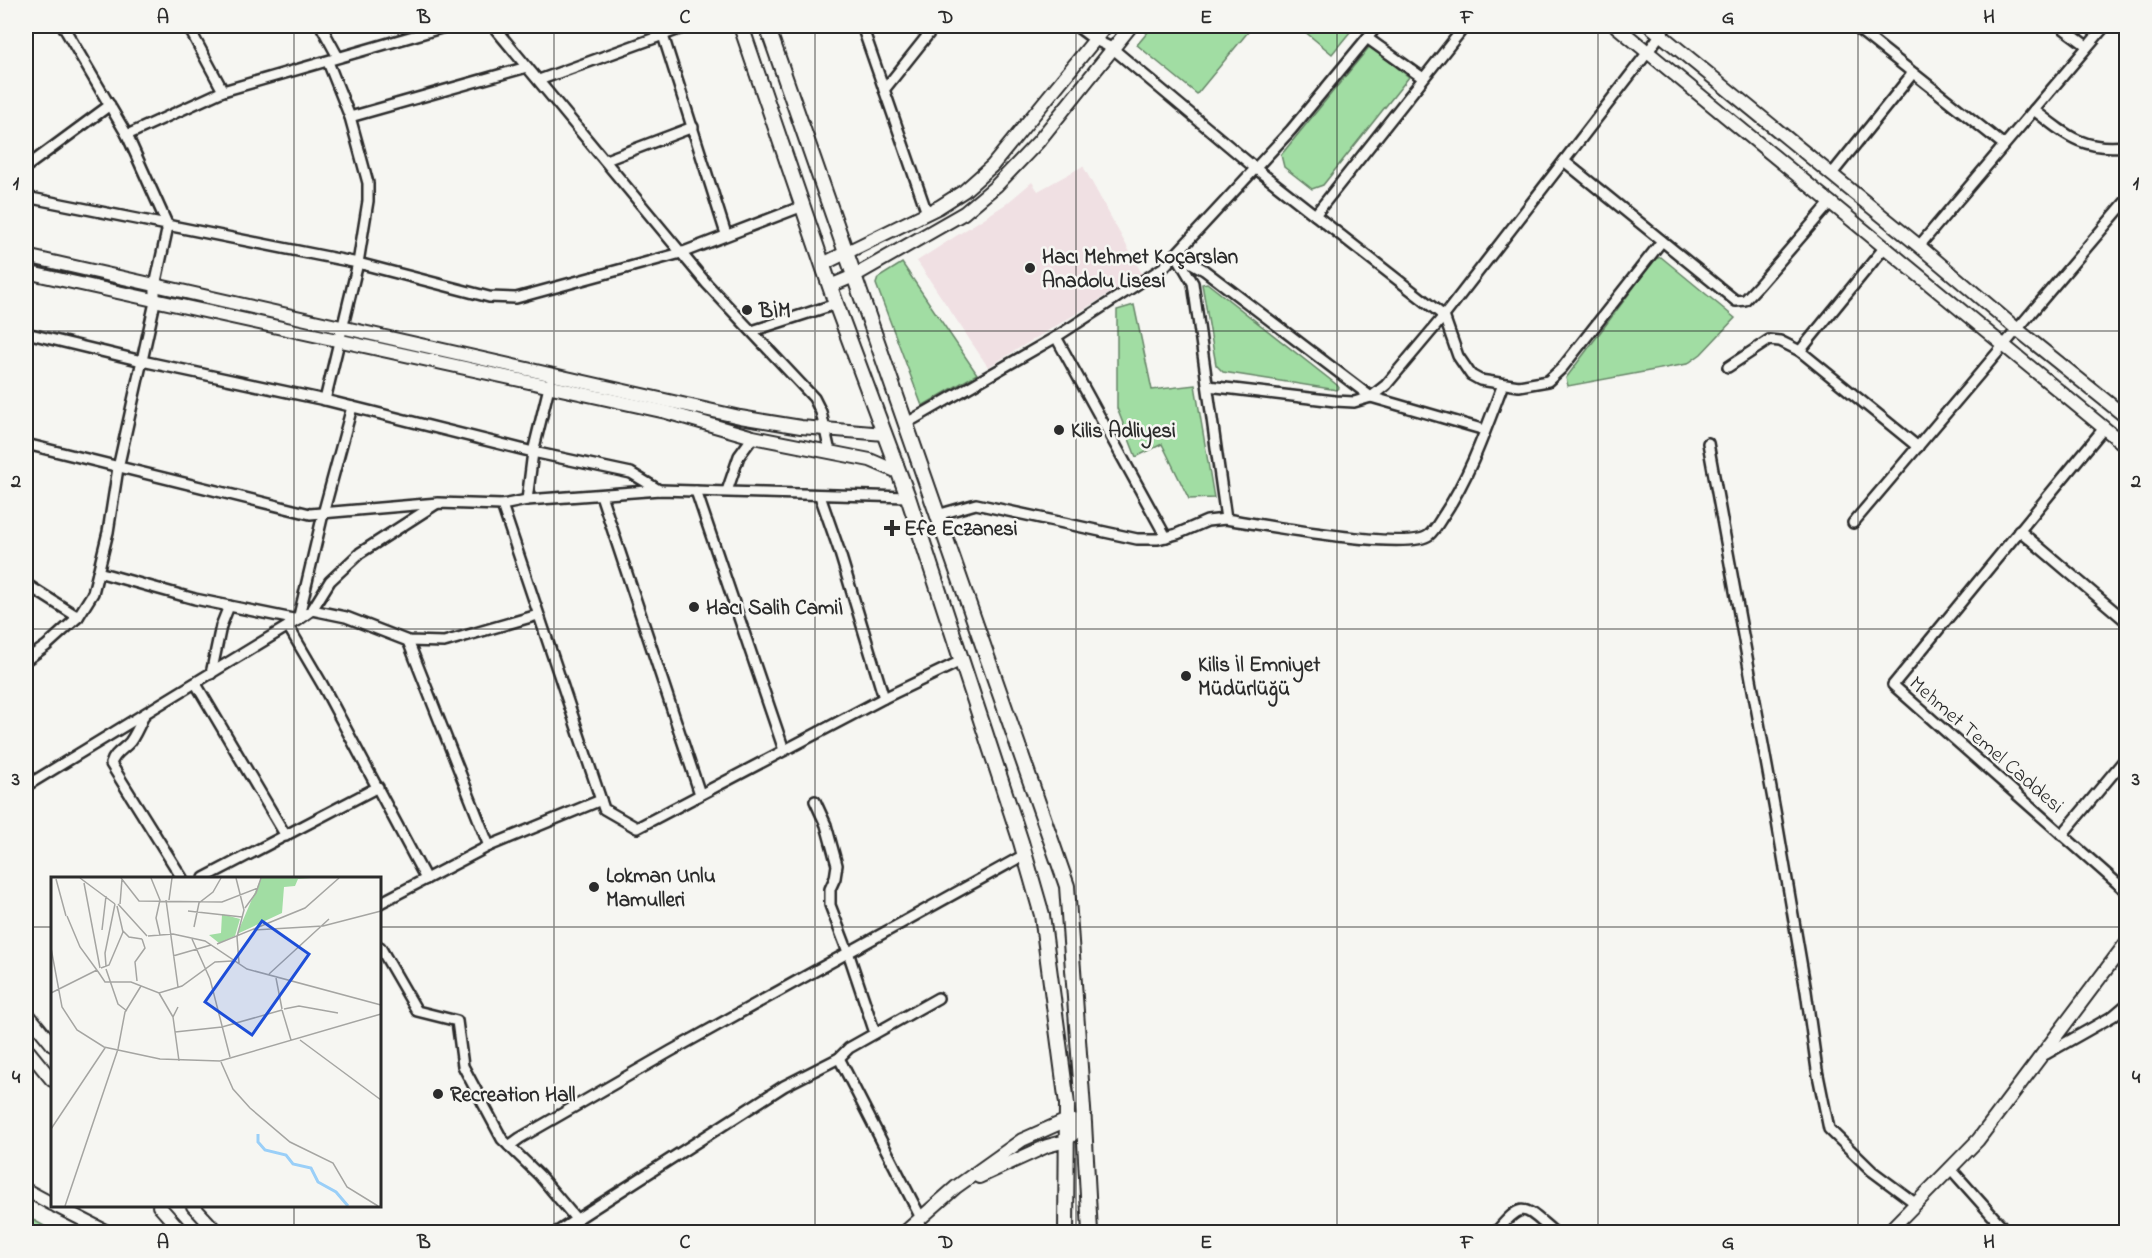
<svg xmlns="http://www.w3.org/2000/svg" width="2152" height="1258" viewBox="0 0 2152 1258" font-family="'Indie Flower',sans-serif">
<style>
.built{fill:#f0e0e3}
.green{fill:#a1dda3;stroke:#668467;stroke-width:1.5}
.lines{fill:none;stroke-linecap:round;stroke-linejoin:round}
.minor-casing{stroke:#2b2b2b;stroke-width:14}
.tertiary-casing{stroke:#2b2b2b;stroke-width:16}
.secondary-casing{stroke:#2b2b2b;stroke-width:18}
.minor{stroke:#f6f6f2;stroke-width:9}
.tertiary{stroke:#f6f6f2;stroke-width:12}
.secondary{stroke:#f6f6f2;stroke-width:14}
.grid{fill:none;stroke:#2b2b2b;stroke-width:1.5;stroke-opacity:0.55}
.poi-dot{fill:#2b2b2b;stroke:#f6f6f2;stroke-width:2}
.labels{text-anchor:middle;stroke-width:5;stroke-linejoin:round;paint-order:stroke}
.poi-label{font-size:21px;font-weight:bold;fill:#2b2b2b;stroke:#f6f6f2;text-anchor:start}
.street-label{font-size:21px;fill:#2b2b2b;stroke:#f6f6f2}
.inset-river{fill:none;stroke:#9acff8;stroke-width:3}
.inset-road{fill:none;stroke:#a5a5a2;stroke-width:1.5}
.view{fill:#1d4ed8;fill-opacity:0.15;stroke:#1d4ed8;stroke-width:3}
.inset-edge{fill:none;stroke:#2b2b2b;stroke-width:3}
.neatline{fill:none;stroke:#2b2b2b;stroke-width:2}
.grid-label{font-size:20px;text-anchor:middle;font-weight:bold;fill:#2b2b2b}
</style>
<rect width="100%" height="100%" fill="#f6f6f2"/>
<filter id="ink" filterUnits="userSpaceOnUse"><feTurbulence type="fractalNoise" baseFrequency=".0167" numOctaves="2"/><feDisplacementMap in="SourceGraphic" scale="12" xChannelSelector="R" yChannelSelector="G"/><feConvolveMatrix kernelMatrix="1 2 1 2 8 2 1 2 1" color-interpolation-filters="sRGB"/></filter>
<g filter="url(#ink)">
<polygon class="built" points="1083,166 1142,274 988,367 917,261 1006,204 1032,182 1038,191"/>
<g class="green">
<polygon points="1153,26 1253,26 1197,94 1137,45"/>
<polygon points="1298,26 1355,26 1332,54"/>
<polygon points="1370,46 1409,77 1323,185 1312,189 1284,167 1281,155"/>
<polygon points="1661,257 1735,318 1701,354 1687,364 1568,386 1566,378 1655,259"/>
<polygon points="902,263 977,374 922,406 876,284 878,278"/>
<polygon points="1207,283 1337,385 1339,388 1337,390 1223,372 1216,365 1202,284"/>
<polygon points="1134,305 1152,390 1195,385 1214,498 1189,499 1162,444 1136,457 1117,408 1117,310"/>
<polygon points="26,1216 55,1232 26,1232"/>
</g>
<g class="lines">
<defs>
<g id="minor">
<polyline points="188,26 223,91"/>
<polyline points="321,26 338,57"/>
<polyline points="493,26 707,284 814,398 821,412 830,452"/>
<polyline points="660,26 726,234"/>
<polyline points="862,26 927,213"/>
<polyline points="1076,26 1095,40 1112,48 1255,168 1444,316 1458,356 1471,375 1480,380 1519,386 1548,381 1562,368 1662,241"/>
<polyline points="1854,26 2004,145"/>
<polyline points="2060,26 2087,46"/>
<polyline points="1367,38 1423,78"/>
<polyline points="539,80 688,26"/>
<polyline points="884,90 935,26"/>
<path d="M2034,110C2066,135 2083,151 2126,146"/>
<polyline points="350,117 527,67"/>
<polyline points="127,135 223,91 448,26"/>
<polyline points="606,160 693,127"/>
<polyline points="1564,161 1736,301 1745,300 1759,285 1831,202"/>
<polyline points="26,167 110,105"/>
<polyline points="1831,175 1913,73"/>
<polyline points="26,197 358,263 489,297 516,298 681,253 803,206"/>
<polyline points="1315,215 1465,26"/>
<polyline points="1919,246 2105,26"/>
<polyline points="1176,254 1204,270 1371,397 1485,430"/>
<polyline points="1177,256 1193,283 1226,519"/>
<polyline points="752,331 836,304"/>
<polyline points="26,333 142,361 325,400 533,452 631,473 659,490"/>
<polyline points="1056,337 1166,537"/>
<polyline points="1800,351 1884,248"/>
<polyline points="1728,367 1769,340 1780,341 1800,351 1918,447"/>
<polyline points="1208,386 1335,401 1354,402 1371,397 1386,385 1444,316 1648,52 1666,26"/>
<polyline points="325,400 358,263 368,201 368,183 358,146 350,117 328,62"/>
<polyline points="905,424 1056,337 1164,267 1291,130 1377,26"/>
<polyline points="2104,428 1893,685 2126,891"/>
<polyline points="1708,443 1776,816 1806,991 1817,1070 1829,1129 1872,1171 1915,1203"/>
<polyline points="26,444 310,514 438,503 502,505 527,500 660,490 908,497"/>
<polyline points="696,491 784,750"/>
<polyline points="727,491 739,456 753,437"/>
<polyline points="601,495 700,794"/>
<polyline points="820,496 839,550 884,698"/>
<polyline points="527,500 533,452 550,383"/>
<polyline points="502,505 604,809 637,828 884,698 961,661"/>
<path d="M937,515L976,504L1137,539H1158L1177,534L1207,521L1226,519C1258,524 1409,552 1429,535C1435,530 1439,522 1443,516C1470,476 1486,429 1503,384"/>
<polyline points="1853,523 2126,201"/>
<polyline points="2019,530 2126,621"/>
<polyline points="98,572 195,599 298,620 323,514 352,407"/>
<polyline points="26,584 78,617"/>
<polyline points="312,610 346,617 408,641 444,642 538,615"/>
<polyline points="288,626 322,684 426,879"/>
<polyline points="408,641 489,846"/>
<polyline points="26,660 46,646 78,617 93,593 108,532 118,468 155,302 155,286 168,226 127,135 63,26"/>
<polyline points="211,674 221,626 229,606"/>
<polyline points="196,684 286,836"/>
<path d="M144,715C140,724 136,734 130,742C123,750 114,753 111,764L182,878"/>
<polyline points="26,786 298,620 312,610 330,581 360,553 436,504"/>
<polyline points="815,801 826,825 837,865 835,878 830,889 830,905 848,952 875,1033"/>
<polyline points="2062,835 2126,758"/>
<polyline points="204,878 378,787"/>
<polyline points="380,903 489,846 601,800"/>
<polyline points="380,947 417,1011 457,1021 463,1066 502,1139 539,1175 577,1220"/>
<polyline points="2046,1054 2113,1016 2126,1005"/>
<polyline points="839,1058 921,1218"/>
<polyline points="509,1146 520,1138 671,1051 1024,855"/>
<polyline points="1950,1168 2007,1232"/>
<polyline points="557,1232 784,1086 839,1058 849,1048 938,998"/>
<path d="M1496,1232C1524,1199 1524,1207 1554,1232"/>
</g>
<g id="tertiary">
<polyline points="1616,26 2126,446"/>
<polyline points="1650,26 1919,246 2018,330 2126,417"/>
<polyline points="26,256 740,417 801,427 884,434"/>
<polyline points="823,264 939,207 964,191 992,166 1106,26"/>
<polyline points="26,272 666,412 753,437 870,460 898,472"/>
<polyline points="830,286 854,276 964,213 996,186 1038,142 1131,26"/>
<polyline points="26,1012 52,1044"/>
<polyline points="26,1048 52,1080"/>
<polyline points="979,1177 1047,1146 1066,1141 1084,1123"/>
<polyline points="26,1190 52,1204"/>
<polyline points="56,1206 107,1232"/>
<polyline points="159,1206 182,1232"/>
<polyline points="193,1206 217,1232"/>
<polyline points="905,1232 956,1187 1022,1140 1067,1120 1084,1123"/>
<polyline points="1888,1232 1978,1140 2126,943"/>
</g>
<g id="secondary">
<polyline points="741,26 836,304 908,497 1021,842 1042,915 1067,1104 1066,1232"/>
<polyline points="767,26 1067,886 1084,1123 1090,1232"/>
</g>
</defs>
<use href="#minor" class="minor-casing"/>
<use href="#tertiary" class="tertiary-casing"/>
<use href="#secondary" class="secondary-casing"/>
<use href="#minor" class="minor"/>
<use href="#tertiary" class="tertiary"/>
<use href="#secondary" class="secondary"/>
</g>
</g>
<path class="grid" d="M294,26V878M554,26V1232M815,26V1232M1076,26V1232M1337,26V1232M1598,26V1232M1858,26V1232M26,331H2126M26,629H2126M26,927H52M380,927H2126M294,1206V1232"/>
<g class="poi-dot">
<circle cx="1030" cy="268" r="6"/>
<circle cx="747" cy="310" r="6"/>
<circle cx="1059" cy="430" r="6"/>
<path d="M889 519h6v6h6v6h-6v6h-6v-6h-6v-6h6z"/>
<circle cx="694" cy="607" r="6"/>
<circle cx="1186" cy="676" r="6"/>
<circle cx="594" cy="887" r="6"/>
<circle cx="438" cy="1094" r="6"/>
</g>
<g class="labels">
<g class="poi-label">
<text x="1042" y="263">Hacı Mehmet Koçarslan<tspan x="1042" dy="24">Anadolu Lisesi</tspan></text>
<text x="759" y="317">BİM</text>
<text x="1071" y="437">Kilis Adliyesi</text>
<text x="904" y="535">Efe Eczanesi</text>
<text x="706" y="614">Hacı Salih Camiİ</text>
<text x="1198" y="671">Kilis İl Emniyet<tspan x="1198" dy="24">Müdürlüğü</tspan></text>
<text x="606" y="882">Lokman Unlu<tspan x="606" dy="24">Mamulleri</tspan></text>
<text x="450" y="1101">Recreation Hall</text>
</g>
<g class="street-label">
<text transform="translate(1987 744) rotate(41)" y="7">Mehmet Temel Caddesi</text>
</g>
</g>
<g transform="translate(51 877)">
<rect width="330" height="330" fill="#f6f6f2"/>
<path d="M210,1H260L247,2L244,9L233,10L231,36L186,57ZM171,37L189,42L184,59L168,66L158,58L170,56Z" fill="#a1dda3"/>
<path class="inset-river" d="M207,257V265L214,273L235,278L242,287L260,291L267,305L285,315L297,329"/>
<path class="inset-road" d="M29,1L64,27M70,1L88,24L171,25L207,11M100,1L109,23L105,41L109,58M185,1L193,33L186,60M5,2L15,39M33,6L49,91M115,23L127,110M118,23L121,1M67,27L96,59M69,27L71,2M194,31L205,16L210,1M137,34L191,40M16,39L29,70L48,96M143,50L148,26L162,15L170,1M51,53L55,19M203,53L272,49L330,34M72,54L78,60L91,62M97,59L122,57L154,64L196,92L330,128M186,60L188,86M141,62L159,102L179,180M166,67L254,31L288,1M0,71L11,130L26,153L53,170L109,182L169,184L330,137M122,79L160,68M55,89L54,76L64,27M50,91L58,88L72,55L66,29M55,92L67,127L76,134M48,96L54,105H80L108,116L131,109L164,85L181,84M218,97L278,42M225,101L231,132M86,104L84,85L94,71L91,62M0,116L46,93M108,116L122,140M127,130L122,140L128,184M233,132L248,129L287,136M231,133L240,163M124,155L171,150L231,133M249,163L330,223M67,172L74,135L90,109M170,185L182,212L199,231L239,265L282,286L296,310L327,329M0,252L54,171M14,329L67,172"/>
<path class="view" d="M211,44L258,77L201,158L154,125Z"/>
<rect width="330" height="330" class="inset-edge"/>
</g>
<rect width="2152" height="1258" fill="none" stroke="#f6f6f2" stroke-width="66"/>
<rect x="33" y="33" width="2086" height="1192" class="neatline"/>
<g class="grid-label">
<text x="163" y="23">A</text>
<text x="424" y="23">B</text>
<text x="685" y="23">C</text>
<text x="946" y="23">D</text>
<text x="1206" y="23">E</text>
<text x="1467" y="23">F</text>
<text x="1728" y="23">G</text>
<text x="1989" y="23">H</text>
<text x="16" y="189">1</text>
<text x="2136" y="189">1</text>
<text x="16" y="487">2</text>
<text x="2136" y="487">2</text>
<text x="16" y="785">3</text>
<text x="2136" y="785">3</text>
<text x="16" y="1083">4</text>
<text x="2136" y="1083">4</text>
<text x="163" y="1248">A</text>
<text x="424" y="1248">B</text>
<text x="685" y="1248">C</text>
<text x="946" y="1248">D</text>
<text x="1206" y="1248">E</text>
<text x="1467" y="1248">F</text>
<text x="1728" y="1248">G</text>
<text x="1989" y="1248">H</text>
</g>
</svg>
